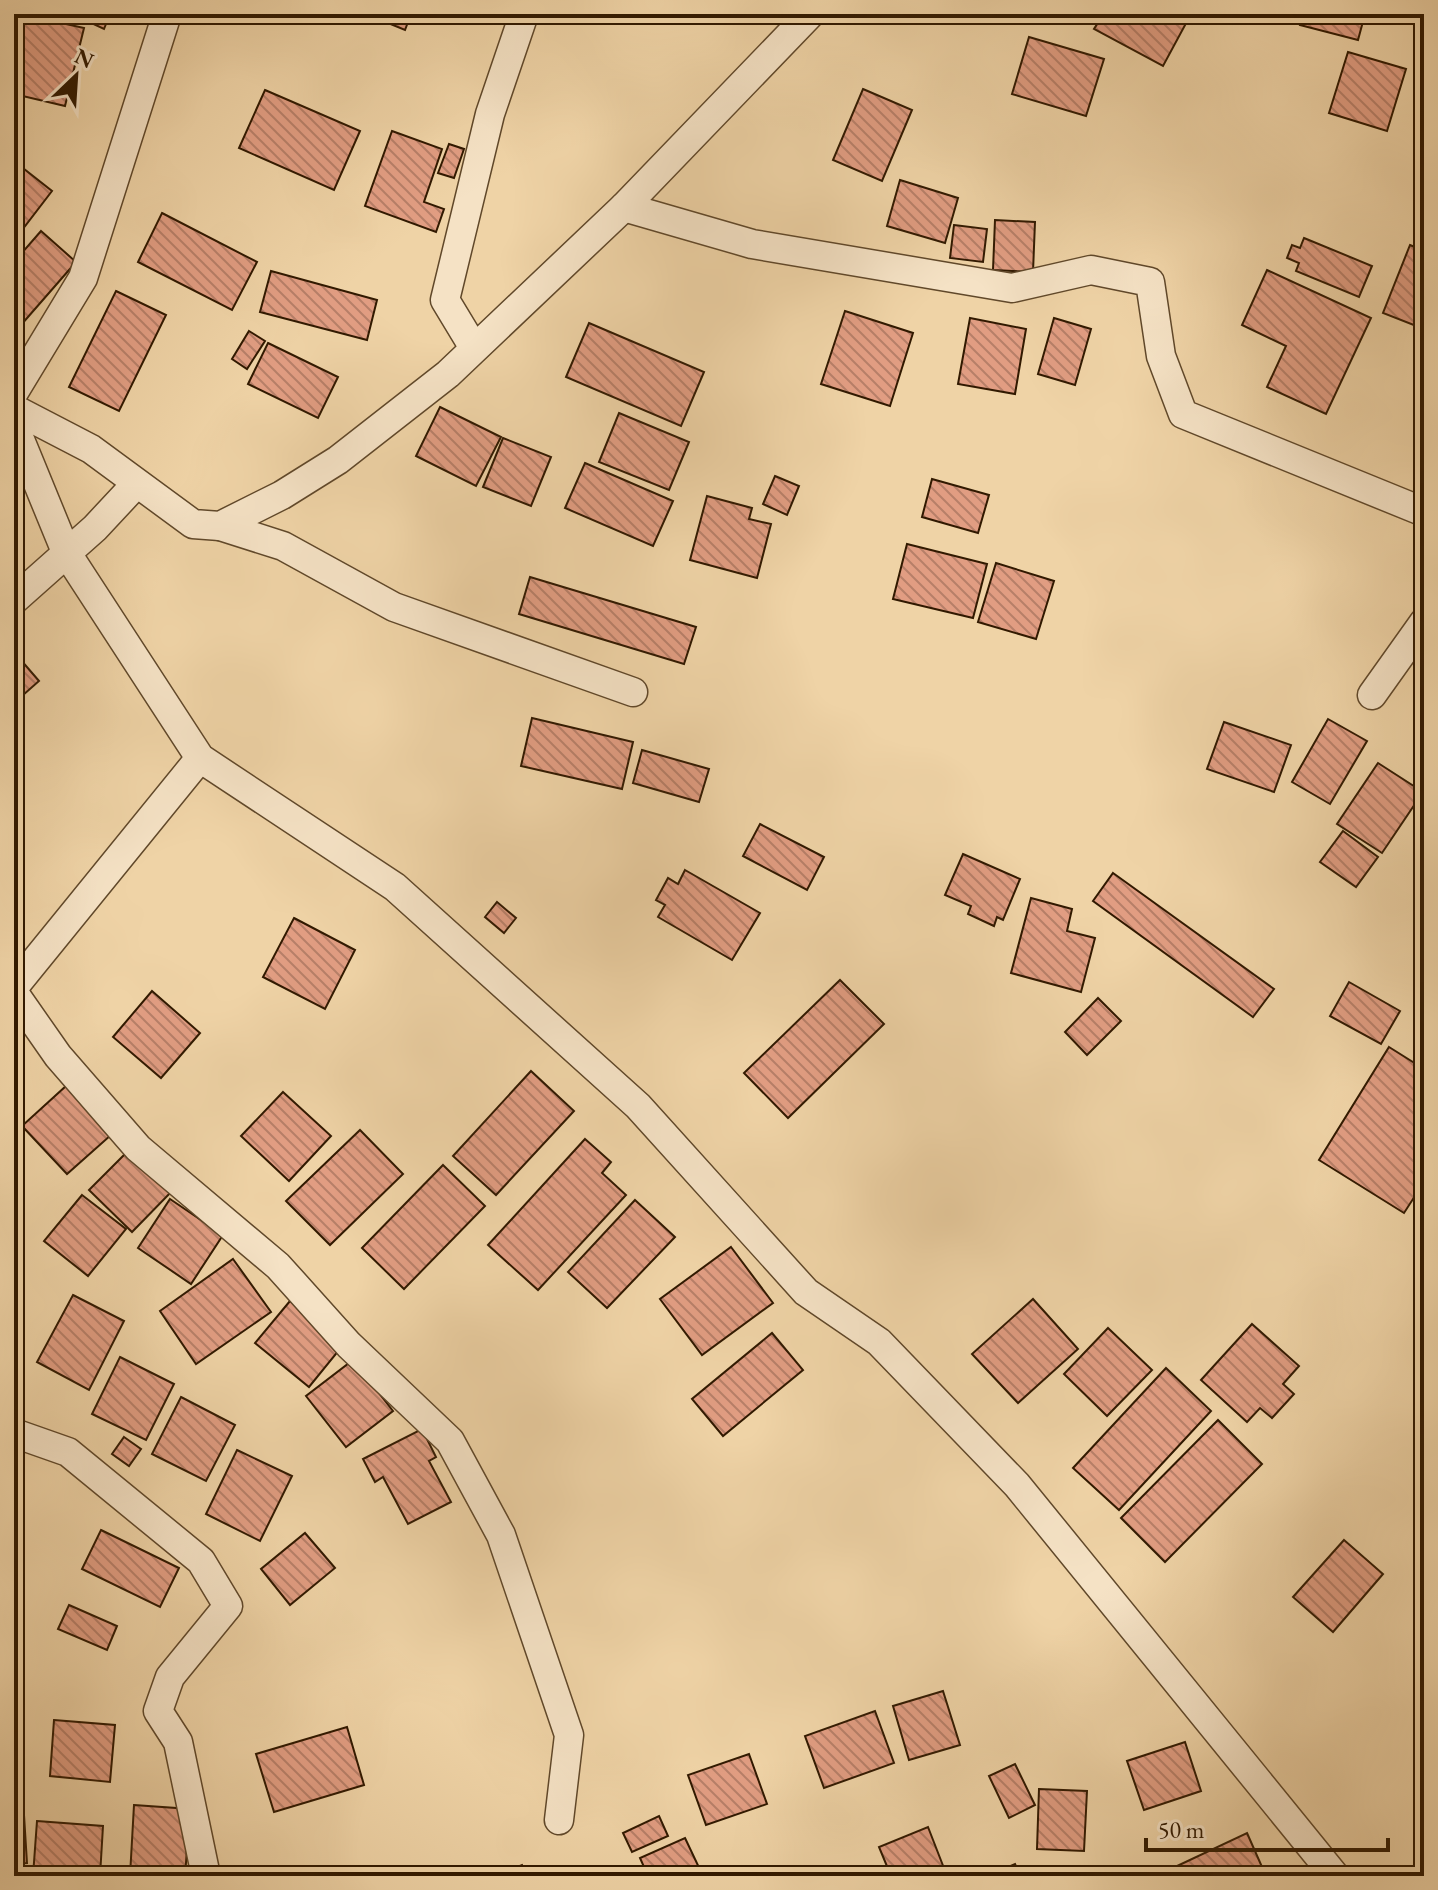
<svg xmlns="http://www.w3.org/2000/svg" width="1438" height="1890" viewBox="0 0 1438 1890" font-family="'EB Garamond',serif">
<style>
.building{fill:url(#building-back-hatch);stroke:#311900;stroke-width:2}
.lines{fill:none;stroke-linecap:round;stroke-linejoin:round}
.street-casing{stroke:#60482a;stroke-width:31}
.street{stroke:#f5e2c5;stroke-width:28}
</style>
<defs>
<pattern id="building-back-hatch" width="6" height="6" patternUnits="userSpaceOnUse" patternTransform="scale(2)"><rect width="6" height="6" fill="#e19d82"/><path d="M-1 5l2 2M0 0l6 6M5-1l2 2" fill="none" stroke="#b77f68"/></pattern>
</defs>
<rect width="100%" height="100%" fill="#efd3a6"/>
<filter id="stains"><feTurbulence type="fractalNoise" baseFrequency=".0025" numOctaves="4"/><feColorMatrix values="0 0 0 0 .2 0 0 0 0 .09 0 0 0 0 .02 0 0 0 .5 -.17"/></filter>
<radialGradient id="worn" r=".72"><stop offset=".6" stop-color="#630" stop-opacity="0"/><stop offset="1" stop-color="#630" stop-opacity=".3"/></radialGradient>
<g class="building">
<polygon points="21,14 84,28 65,106 14,94 14,42"/>
<polygon points="72,14 110,14 104,29"/>
<polygon points="366,14 411,14 405,30"/>
<polygon points="1094,14 1191,14 1163,66 1094,29 1101,18"/>
<polygon points="1303,14 1365,14 1358,40 1300,25"/>
<polygon points="1029,37 1104,59 1086,116 1012,94"/>
<polygon points="1348,52 1406,69 1387,131 1329,113"/>
<polygon points="863,89 912,110 882,181 833,160"/>
<polygon points="265,90 360,131 334,190 239,148"/>
<polygon points="392,131 442,149 424,202 444,209 436,232 365,206"/>
<polygon points="449,144 464,149 454,178 438,173"/>
<polygon points="14,161 52,191 22,230 14,224"/>
<polygon points="900,180 958,198 945,243 887,226"/>
<polygon points="162,213 257,262 232,310 138,262"/>
<polygon points="995,220 1035,222 1033,272 993,270"/>
<polygon points="954,225 987,229 983,262 950,258"/>
<polygon points="41,231 76,262 14,333 14,262"/>
<polygon points="1304,238 1372,266 1359,297 1296,271 1299,263 1287,258 1292,245 1300,248"/>
<polygon points="1410,245 1424,251 1424,329 1383,313"/>
<polygon points="1267,270 1371,318 1326,414 1267,387 1286,346 1242,325"/>
<polygon points="271,271 377,300 367,340 260,312"/>
<polygon points="116,291 166,315 119,411 69,387"/>
<polygon points="845,311 913,333 890,406 821,384"/>
<polygon points="970,318 1026,329 1015,394 958,384"/>
<polygon points="1054,318 1091,329 1075,385 1038,374"/>
<polygon points="589,323 704,372 681,426 566,377"/>
<polygon points="249,331 265,341 247,369 232,359"/>
<polygon points="268,343 338,377 318,418 248,384"/>
<polygon points="440,407 501,437 476,486 416,456"/>
<polygon points="619,413 689,442 669,490 599,462"/>
<polygon points="503,438 551,457 531,506 483,487"/>
<polygon points="585,463 673,501 653,546 565,508"/>
<polygon points="775,476 799,486 787,515 763,504"/>
<polygon points="932,479 989,495 978,533 922,517"/>
<polygon points="707,496 752,508 749,519 771,524 757,578 690,560"/>
<polygon points="907,544 987,564 973,618 893,599"/>
<polygon points="996,563 1054,581 1036,639 978,622"/>
<polygon points="530,577 696,627 684,664 519,614"/>
<polygon points="14,652 39,681 14,703"/>
<polygon points="532,718 633,742 622,789 521,766"/>
<polygon points="1328,719 1367,741 1330,804 1292,782"/>
<polygon points="1224,722 1291,745 1274,792 1207,769"/>
<polygon points="642,750 709,769 699,802 633,783"/>
<polygon points="1378,763 1423,792 1382,853 1337,824"/>
<polygon points="760,824 824,857 807,890 743,856"/>
<polygon points="1343,831 1378,857 1356,887 1320,862"/>
<polygon points="963,854 1020,879 1003,920 997,917 994,926 968,914 971,906 945,895"/>
<polygon points="685,870 760,913 732,960 658,917 665,905 656,900 668,878 678,884"/>
<polygon points="1113,873 1274,989 1253,1017 1093,901"/>
<polygon points="1031,898 1072,909 1067,931 1095,938 1081,992 1011,973"/>
<polygon points="497,902 516,918 504,933 485,917"/>
<polygon points="294,918 355,950 325,1009 263,977"/>
<polygon points="840,980 884,1024 788,1118 744,1073"/>
<polygon points="1349,982 1400,1011 1381,1044 1330,1016"/>
<polygon points="152,991 200,1033 161,1078 113,1037"/>
<polygon points="1098,998 1121,1021 1087,1055 1065,1032"/>
<polygon points="1389,1047 1424,1069 1424,1182 1404,1213 1319,1160"/>
<polygon points="531,1071 574,1111 496,1195 453,1156"/>
<polygon points="66,1086 111,1135 67,1174 22,1126"/>
<polygon points="283,1092 331,1136 289,1181 241,1136"/>
<polygon points="360,1130 403,1174 330,1245 286,1201"/>
<polygon points="585,1139 611,1162 602,1173 626,1195 538,1290 488,1245"/>
<polygon points="133,1146 175,1188 132,1232 89,1190"/>
<polygon points="443,1165 485,1206 404,1289 362,1248"/>
<polygon points="82,1195 126,1229 88,1276 44,1241"/>
<polygon points="170,1199 223,1235 191,1284 138,1248"/>
<polygon points="635,1200 675,1237 607,1308 568,1272"/>
<polygon points="731,1247 773,1303 702,1355 660,1299"/>
<polygon points="233,1259 271,1312 196,1364 160,1311"/>
<polygon points="73,1295 124,1321 89,1390 37,1362"/>
<polygon points="1033,1299 1078,1349 1018,1403 972,1354"/>
<polygon points="290,1301 344,1344 309,1387 255,1343"/>
<polygon points="1252,1324 1299,1366 1283,1384 1294,1394 1272,1418 1260,1408 1247,1422 1201,1380"/>
<polygon points="1108,1328 1152,1370 1107,1416 1064,1374"/>
<polygon points="772,1333 803,1370 723,1436 692,1399"/>
<polygon points="120,1357 174,1384 146,1440 92,1414"/>
<polygon points="353,1360 393,1411 346,1447 306,1396"/>
<polygon points="1166,1368 1211,1411 1119,1510 1073,1468"/>
<polygon points="181,1397 235,1425 206,1481 152,1454"/>
<polygon points="1218,1420 1262,1464 1165,1562 1121,1518"/>
<polygon points="422,1429 436,1457 429,1461 451,1502 408,1524 383,1477 375,1482 363,1459"/>
<polygon points="124,1437 141,1449 129,1466 112,1454"/>
<polygon points="237,1450 292,1476 260,1541 206,1514"/>
<polygon points="101,1530 179,1568 160,1607 82,1569"/>
<polygon points="305,1533 335,1568 290,1605 261,1569"/>
<polygon points="1344,1540 1383,1574 1333,1632 1293,1597"/>
<polygon points="69,1605 117,1626 107,1650 58,1629"/>
<polygon points="943,1691 960,1745 909,1760 893,1706"/>
<polygon points="875,1711 894,1763 824,1788 805,1736"/>
<polygon points="54,1720 115,1725 110,1782 50,1776"/>
<polygon points="347,1727 364,1785 274,1812 256,1754"/>
<polygon points="1185,1742 1201,1791 1144,1810 1127,1761"/>
<polygon points="749,1754 767,1804 706,1825 688,1775"/>
<polygon points="1015,1764 1035,1805 1009,1818 989,1776"/>
<polygon points="1039,1789 1087,1791 1084,1851 1037,1849"/>
<polygon points="14,1799 23,1799 27,1863 14,1864"/>
<polygon points="134,1805 190,1809 185,1876 130,1876"/>
<polygon points="659,1816 668,1836 632,1852 623,1833"/>
<polygon points="37,1821 103,1826 100,1876 33,1876"/>
<polygon points="928,1827 947,1876 891,1876 879,1847"/>
<polygon points="1247,1833 1266,1876 1158,1875"/>
<polygon points="685,1838 703,1876 648,1876 640,1858"/>
<polygon points="1015,1864 1020,1876 987,1876"/>
<polygon points="522,1865 526,1876 494,1876"/>
</g>
<g class="lines">
<defs>
<g id="street">
<polyline points="624,207 752,244 1012,288 1091,270 1150,282 1161,356 1183,414 1424,512"/>
<polyline points="474,348 445,300 490,114 524,14"/>
<polyline points="14,392 83,278 167,14"/>
<polyline points="14,409 91,449 193,524 220,526 282,495 338,460 448,374 624,207 810,14"/>
<polyline points="14,425 66,552 200,758 395,887 638,1106 806,1292 879,1342 1017,1485 1335,1876"/>
<polyline points="220,526 283,546 394,607 633,692"/>
<polyline points="14,600 95,528 136,484"/>
<polyline points="1372,695 1424,622"/>
<polyline points="14,987 200,758"/>
<polyline points="14,993 58,1056 138,1148 278,1266 349,1345 450,1441 501,1535 569,1735 559,1820"/>
<polyline points="14,1433 68,1452 201,1561 228,1606 170,1677 158,1711 178,1742 206,1876"/>
</g>
</defs>
<use href="#street" class="street-casing"/>
<use href="#street" class="street"/>
</g>
<rect width="1438" height="1890" fill="none" stroke="#efd3a6" stroke-width="48"/>
<rect x="16" y="16" width="1406" height="1858" fill="none" stroke="#311900" stroke-width="4"/>
<rect x="24" y="24" width="1390" height="1842" fill="none" stroke="#311900" stroke-width="2"/>
<g transform="translate(76 76) rotate(25)" stroke="#f5e2c5" stroke-width="6" paint-order="stroke">
<path d="M0-6L14 30L0 20L-14 30Z" fill="#311900"/>
<text y="-12" font-size="22" font-weight="bold" text-anchor="middle" fill="#311900">N</text>
</g>
<path d="M1146 1838v12h242v-12" fill="none" stroke="#311900" stroke-width="4"/>
<text x="1158" y="1838" font-size="24" fill="#311900" stroke="#f5e2c5" stroke-width="6" paint-order="stroke">50 m</text>
<rect width="100%" height="100%" filter="url(#stains)"/>
<rect width="100%" height="100%" fill="url(#worn)"/>
</svg>
